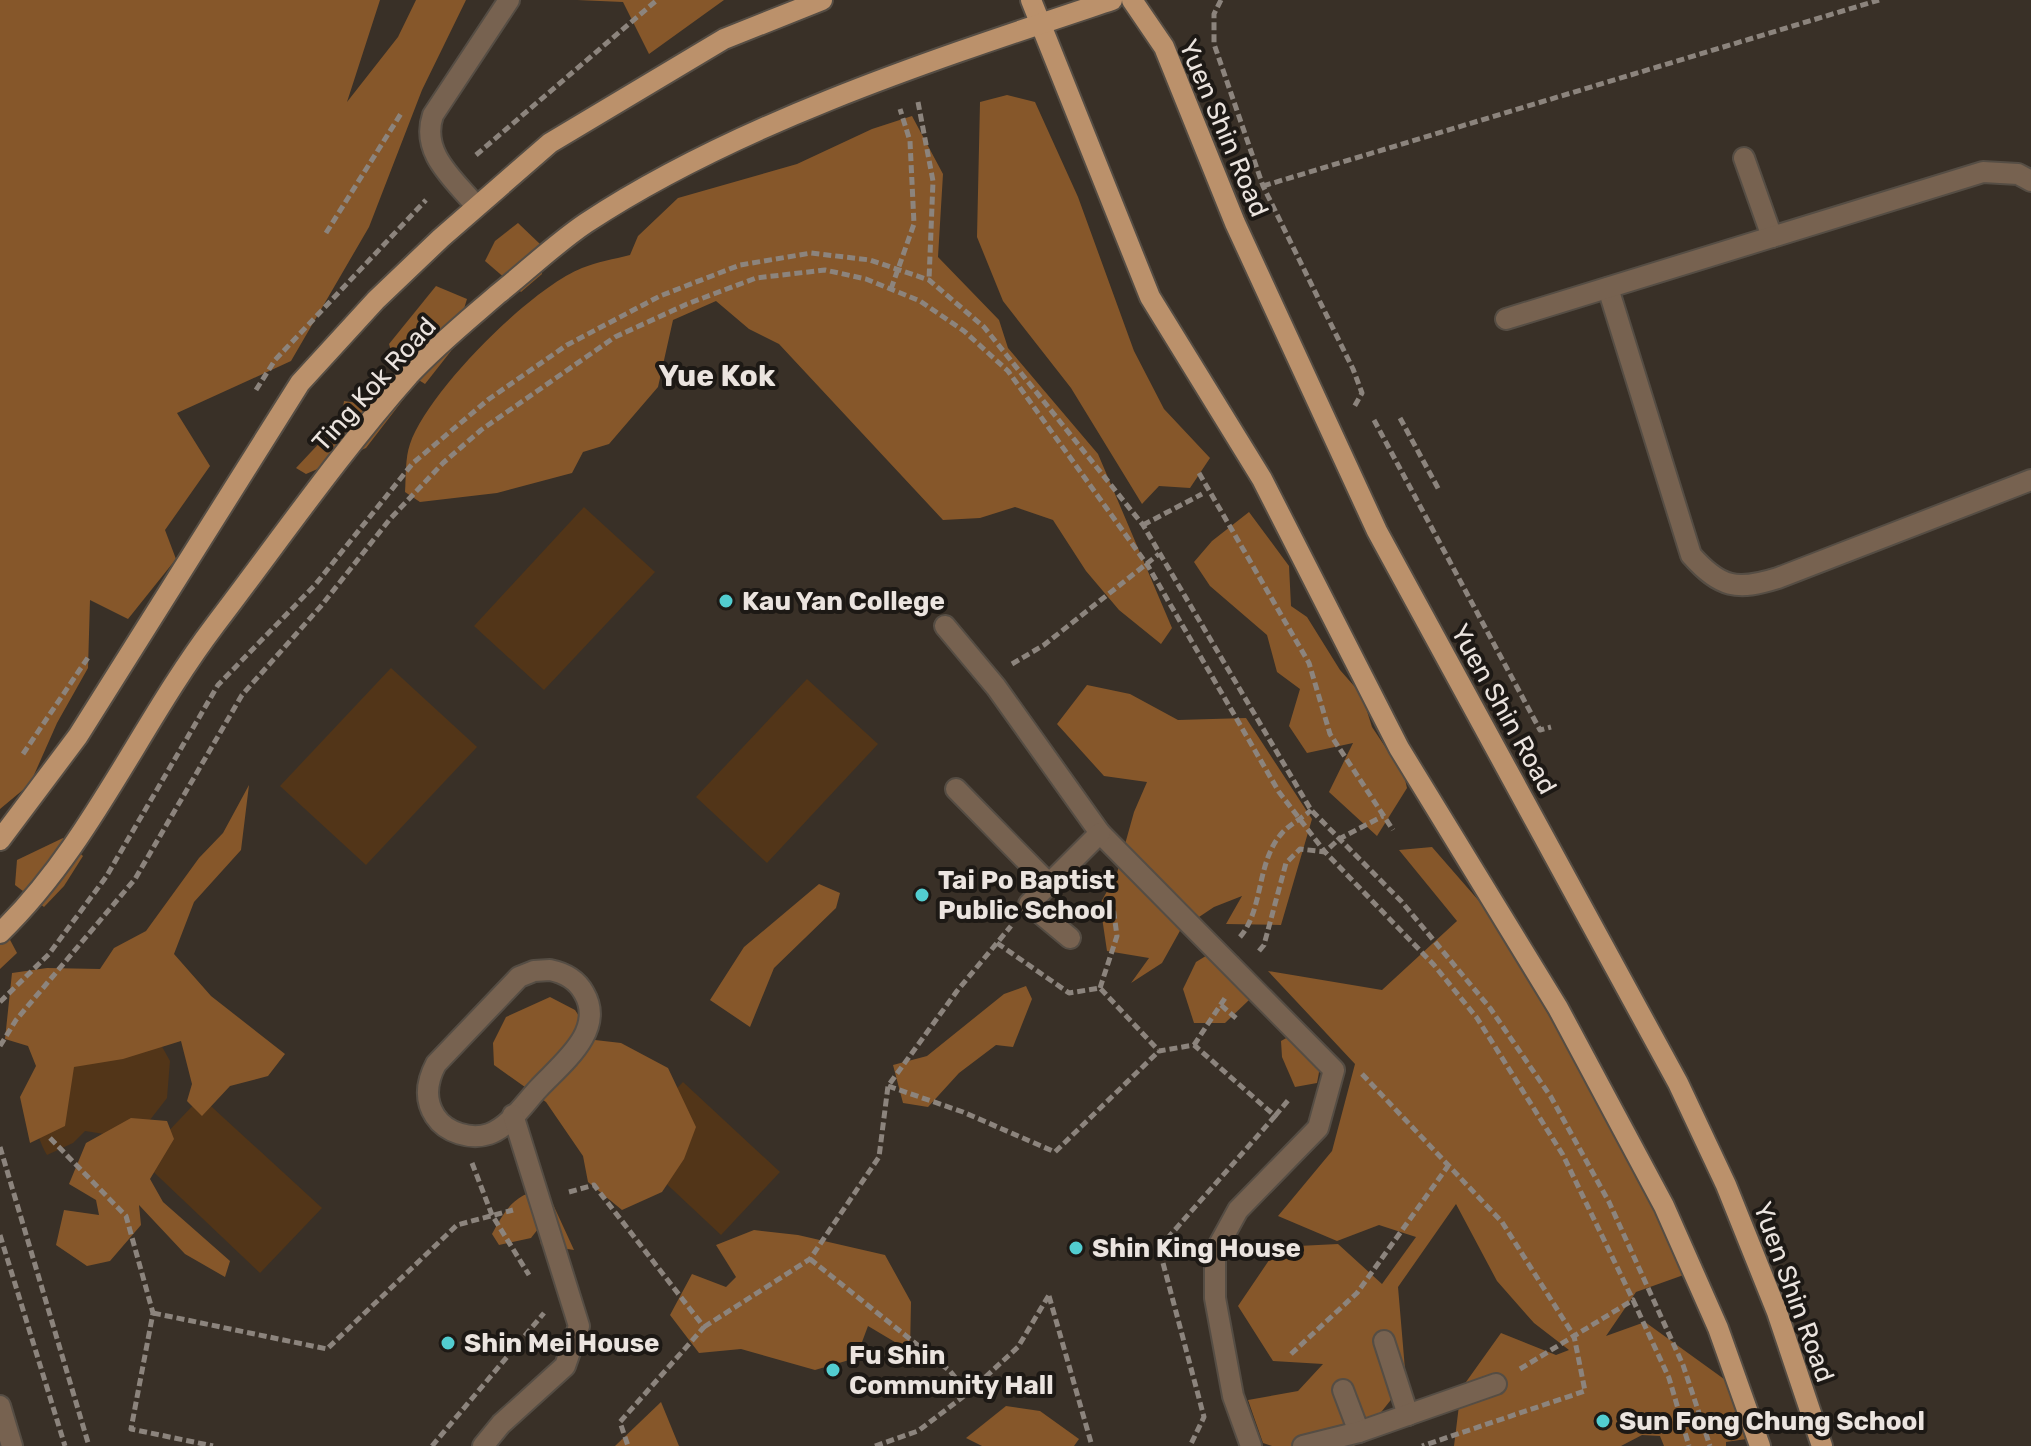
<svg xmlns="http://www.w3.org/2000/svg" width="2031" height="1446" viewBox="0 0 2031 1446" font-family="Rubik,sans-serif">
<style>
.green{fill:#523518}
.forest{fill:#86572a}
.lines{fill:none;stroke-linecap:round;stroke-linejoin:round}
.minor-casing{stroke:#554d44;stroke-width:24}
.major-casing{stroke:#554d44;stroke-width:24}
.path{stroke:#8c847d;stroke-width:5;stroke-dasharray:8 4;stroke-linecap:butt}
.minor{stroke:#776250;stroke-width:20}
.major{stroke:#bb916b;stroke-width:20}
.poi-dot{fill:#52cdd0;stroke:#1d1915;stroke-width:3}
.labels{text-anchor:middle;stroke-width:8;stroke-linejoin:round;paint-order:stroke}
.street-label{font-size:26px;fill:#ebe4df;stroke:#1d1915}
.poi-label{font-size:26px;font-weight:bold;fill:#ebe4df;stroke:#1d1915;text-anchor:start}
.quarter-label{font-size:30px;font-weight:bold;fill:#ebe4df;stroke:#1d1915}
</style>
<rect width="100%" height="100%" fill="#393027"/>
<g class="green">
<polygon points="584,507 655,572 544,690 474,626"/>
<polygon points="391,668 477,747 366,865 280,786"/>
<polygon points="807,679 878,744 767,863 696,797"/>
<path d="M155,1034L170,1061L167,1098L146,1125L117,1136L85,1131L73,1143L47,1155C33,1131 33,1108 36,1081Z"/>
<polygon points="683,1082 780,1172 721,1235 624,1144"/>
<polygon points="201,1097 322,1208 260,1273 141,1160"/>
</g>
<g class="forest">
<polygon points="0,0 380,0 347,102 398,37 416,0 466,0 422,90 369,227 291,361 177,413 210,466 165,530 176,559 128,619 90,600 88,668 57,723 30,784 0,809"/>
<polygon points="577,0 724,0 649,54 623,2"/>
<polygon points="1007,95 1035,102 1078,197 1134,351 1164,409 1210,458 1190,488 1159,486 1142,504 1071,388 1003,301 977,237 980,102"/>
<path d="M912,116L943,174L938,257L999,320L1008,348L1098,454L1172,628L1161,644L1119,610L1086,571L1053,520L1015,507L980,518L943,520L779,344L749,329L716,301L673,320L658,387L609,444L583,452L572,473L497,493L420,502L405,492C406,477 405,458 410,444C428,391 530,289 582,268C597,262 614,259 630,255L638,236L678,198L797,164L872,129Z"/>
<polygon points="518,223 541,245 542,274 521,292 485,261 495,241"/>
<polygon points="436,286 467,299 451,351 425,384 395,365 389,344"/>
<polygon points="385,375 406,396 366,448 306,474 296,468 341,420 344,401 358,403"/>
<polygon points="1249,512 1289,566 1291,606 1307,617 1340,670 1362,695 1372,727 1404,775 1407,788 1377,836 1329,792 1353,743 1307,753 1289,726 1300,689 1277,672 1267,635 1210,586 1194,562 1212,541"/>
<polygon points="1087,685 1130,694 1178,720 1246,718 1312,819 1281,925 1226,924 1242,896 1214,907 1181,929 1162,963 1131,983 1149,958 1107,951 1100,904 1117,873 1134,812 1147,782 1104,776 1057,724"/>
<polygon points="249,785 241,850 194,902 174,954 211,996 285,1054 268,1076 230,1086 202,1116 187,1101 192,1084 181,1041 123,1059 74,1067 65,1126 30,1143 20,1097 36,1066 28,1046 5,1039 12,973 47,968 100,969 114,948 146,931 199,858 223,833"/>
<polygon points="63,838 83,856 64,886 44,907 15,885 17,860"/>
<polygon points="1432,847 1486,909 1626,1146 1692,1272 1636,1292 1606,1336 1645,1322 1724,1379 1767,1436 1726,1442 1726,1446 1664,1446 1660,1436 1642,1435 1621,1446 1454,1446 1461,1389 1501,1333 1556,1355 1569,1350 1534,1323 1497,1281 1456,1204 1398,1287 1406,1381 1354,1446 1272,1446 1263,1443 1248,1400 1298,1391 1323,1364 1273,1361 1238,1306 1278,1247 1338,1244 1382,1284 1416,1237 1379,1225 1337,1241 1278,1216 1332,1151 1355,1064 1268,971 1382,990 1457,921 1399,850"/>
<polygon points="819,884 840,893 836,908 774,968 750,1027 710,1000 744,947"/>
<polygon points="0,921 17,953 0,969"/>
<polygon points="1222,946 1239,957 1249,1000 1225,1023 1194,1023 1183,989 1196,962"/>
<polygon points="1026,986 1032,999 1013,1047 996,1045 959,1073 928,1107 903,1103 893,1065 927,1056 1004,994"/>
<polygon points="550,997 575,1010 595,1040 621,1043 668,1068 696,1127 684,1159 662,1192 622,1210 588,1182 583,1156 546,1102 494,1065 493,1043 506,1017"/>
<polygon points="1304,1028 1324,1045 1317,1083 1295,1087 1282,1057 1281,1041"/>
<polygon points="131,1118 167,1121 174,1139 150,1179 163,1202 230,1261 225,1277 185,1254 139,1205 141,1225 110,1261 87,1266 56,1245 64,1210 99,1215 96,1200 69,1184 86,1143"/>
<path d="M546,1189L574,1250L541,1245L538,1229L531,1238L499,1245L492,1234C506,1208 515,1193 546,1189Z"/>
<polygon points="754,1230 798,1235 885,1255 911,1302 910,1351 868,1326 856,1358 815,1370 741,1349 699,1353 670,1315 692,1274 726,1287 736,1277 716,1245"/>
<polygon points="661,1402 679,1446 615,1446"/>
<polygon points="1006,1406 1040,1411 1079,1439 1074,1446 982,1446 966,1438"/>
</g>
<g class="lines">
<defs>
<g id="minor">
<polyline points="1744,158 1772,237"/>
<path d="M476,206C454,179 420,153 433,115L509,0"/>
<path d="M1608,288L1691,555C1720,588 1737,591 1778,578L2031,480"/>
<polyline points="1506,319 1983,172 2018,174 2031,181"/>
<polyline points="945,626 996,687 1100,833 1334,1070 1318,1128 1238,1210 1215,1252 1215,1298 1233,1396 1251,1446"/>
<polyline points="956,789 1049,884"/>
<polyline points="1070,938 1029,904 1100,833"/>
<path d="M550,970C565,973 577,980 584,993C606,1031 561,1064 538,1089C524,1104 509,1127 489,1134C471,1140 446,1133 435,1116C424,1099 427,1081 436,1064L519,977L534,971Z"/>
<polyline points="1384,1341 1408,1415"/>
<polyline points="1343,1390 1359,1432"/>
<polyline points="0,1406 12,1446"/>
<polyline points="483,1446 501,1424 565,1366 579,1326 513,1115"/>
<polyline points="1303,1446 1359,1432 1496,1384"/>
</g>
<g id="major">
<polyline points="1031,0 1150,297 1262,479 1399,748 1558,1008 1664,1206 1718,1328 1760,1446"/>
<polyline points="1132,0 1164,47 1235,223 1377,531 1678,1083 1726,1185 1777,1312 1822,1446"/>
<polyline points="0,840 78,736 300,383 376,300 441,238 550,143 724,39 822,0"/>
<path d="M0,933C90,846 140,724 215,625C279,541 339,454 409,375C436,346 468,320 498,294C527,271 555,244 586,223C739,122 938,58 1112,0"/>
</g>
</defs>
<use href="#minor" class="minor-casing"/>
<use href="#major" class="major-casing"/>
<g class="path">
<polyline points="1221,0 1214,14 1214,44 1263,186 1353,369 1362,393 1354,407"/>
<polyline points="918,102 933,181 929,280"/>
<polyline points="476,155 657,0"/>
<polyline points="1263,186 1879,0"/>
<polyline points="326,233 402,112"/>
<polyline points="891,289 914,224 910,141 900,109"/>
<polyline points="256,390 275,360 426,200"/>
<polyline points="1400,418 1439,490"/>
<polyline points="1374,420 1540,730 1551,727"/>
<polyline points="1199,473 1309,663 1330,734 1393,830"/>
<polyline points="1143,525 1202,494"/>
<polyline points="1012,664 1044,645 1159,554"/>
<polyline points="23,754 89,656"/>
<path d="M1240,937C1264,909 1256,862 1282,833C1290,824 1303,818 1311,810"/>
<polyline points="997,943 1069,993 1100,988 1159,1051 1194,1045 1275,1116 1159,1248 1204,1417 1190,1446"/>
<polyline points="1259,951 1264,945 1286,863 1300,849 1325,852 1339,839 1383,816"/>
<polyline points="1100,988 1117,936 1112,899"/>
<polyline points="0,1002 49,954 106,877 218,685 315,585 413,463 489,399 567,345 660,296 740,265 811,253 870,260 929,280 984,327 1143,525 1311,810 1401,901 1490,1008 1551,1097 1609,1202 1683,1365 1710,1446"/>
<polyline points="1221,1005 1238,1020"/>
<polyline points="1194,1045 1225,998"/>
<polyline points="0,1046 16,1020 135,879 242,695 321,606 390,519 443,463 481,430 615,337 687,304 756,278 825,270 866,279 920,301 964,331 1008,371 1148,566 1279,792 1325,852 1434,965 1477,1018 1563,1155 1633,1300"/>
<polyline points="1362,1074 1502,1222 1574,1336 1585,1391 1422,1446"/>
<polyline points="888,1086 963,1112 1055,1152 1159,1051"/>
<polyline points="1275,1116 1290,1098"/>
<polyline points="50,1138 126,1216 153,1313 131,1429 213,1446"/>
<polyline points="0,1147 89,1446"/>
<polyline points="472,1163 492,1215 529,1275"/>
<polyline points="569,1192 594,1185 704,1327 620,1422 628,1446"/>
<polyline points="0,1235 65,1446"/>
<polyline points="810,1259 950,1371 968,1393"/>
<polyline points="1049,1296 1092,1446"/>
<polyline points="153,1313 327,1349 457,1225 513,1210"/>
<polyline points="704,1327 810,1259 879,1157 888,1086 957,991 1011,926"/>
<polyline points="1291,1354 1357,1293 1448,1166"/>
<polyline points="1520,1369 1633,1300 1669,1378 1689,1446"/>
<polyline points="432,1446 544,1313"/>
<polyline points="875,1446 918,1431 968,1393 1018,1347 1049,1295"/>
</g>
<use href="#minor" class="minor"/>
<use href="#major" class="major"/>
</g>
<g class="poi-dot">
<circle cx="726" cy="601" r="8"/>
<circle cx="922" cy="895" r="8"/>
<circle cx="1076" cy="1248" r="8"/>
<circle cx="448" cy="1343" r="8"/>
<circle cx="833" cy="1370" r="8"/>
<circle cx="1603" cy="1421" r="8"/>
</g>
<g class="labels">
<g class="street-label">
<text transform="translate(1224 128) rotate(67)" y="9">Yuen Shin Road</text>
<text transform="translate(374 384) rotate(-48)" y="9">Ting Kok Road</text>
<text transform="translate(1504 709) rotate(61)" y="9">Yuen Shin Road</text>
<text transform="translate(1794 1292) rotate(70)" y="9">Yuen Shin Road</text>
</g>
<g class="poi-label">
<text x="742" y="610">Kau Yan College</text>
<text x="938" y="889">Tai Po Baptist<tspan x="938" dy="30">Public School</tspan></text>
<text x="1092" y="1257">Shin King House</text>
<text x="464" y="1352">Shin Mei House</text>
<text x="849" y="1364">Fu Shin<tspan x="849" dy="30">Community Hall</tspan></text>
<text x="1619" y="1430">Sun Fong Chung School</text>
</g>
<g class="quarter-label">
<text x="717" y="386">Yue Kok</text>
</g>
</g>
</svg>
